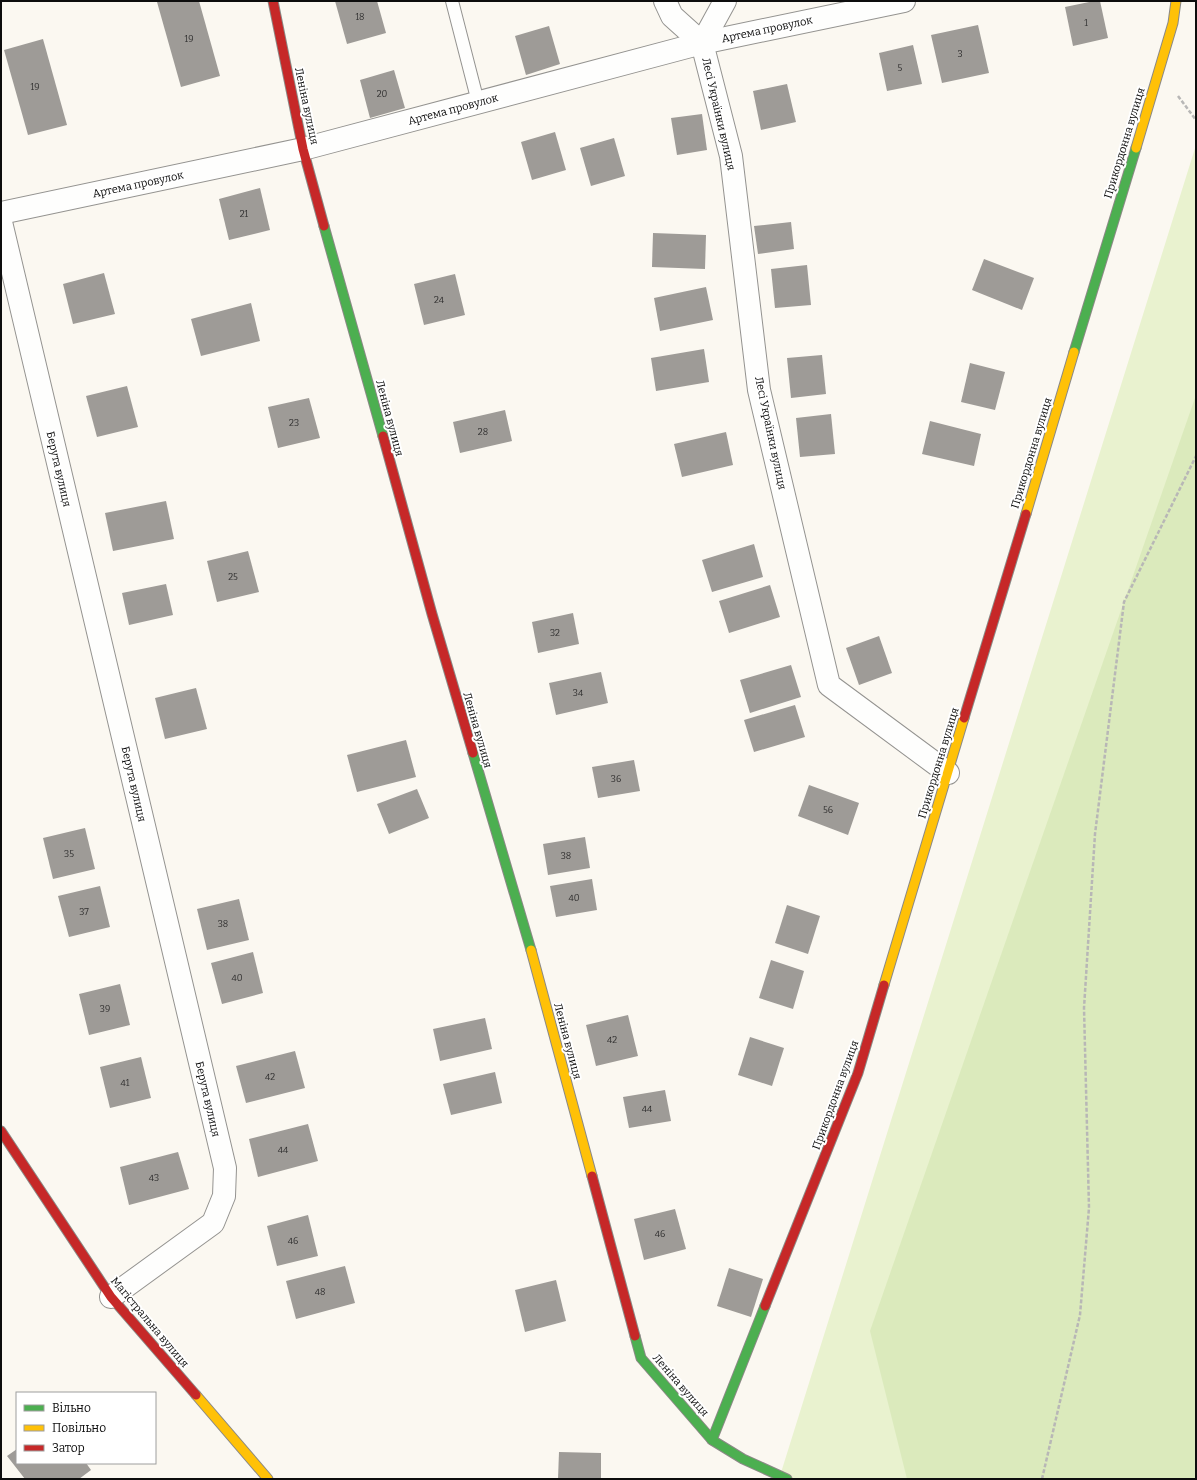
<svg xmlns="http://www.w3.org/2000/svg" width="1197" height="1480" viewBox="0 0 1197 1480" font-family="Bitter,serif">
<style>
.green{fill:#e9f2cf}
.forest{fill:#dbeabc}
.building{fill:#9e9b97}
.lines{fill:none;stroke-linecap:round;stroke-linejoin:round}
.lane-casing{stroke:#949390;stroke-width:14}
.street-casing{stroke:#949390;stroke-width:24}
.fast-casing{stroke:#8b8986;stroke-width:11}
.slow-casing{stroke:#8b8986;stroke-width:11}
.jam-casing{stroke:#8b8986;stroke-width:11}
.path{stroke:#b8b7b6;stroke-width:2.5;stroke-dasharray:4 2;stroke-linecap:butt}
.lane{stroke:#fefefd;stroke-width:12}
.street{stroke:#fefefd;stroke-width:22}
.fast{stroke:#4caf50;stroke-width:9}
.slow{stroke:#ffc107;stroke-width:9}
.jam{stroke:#c62828;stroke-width:9}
.labels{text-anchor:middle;stroke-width:4;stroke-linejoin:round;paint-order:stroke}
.number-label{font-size:9px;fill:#313030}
.street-label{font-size:11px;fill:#0d0d0d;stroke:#fff}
</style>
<rect width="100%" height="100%" fill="#fbf8f1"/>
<polygon class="green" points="1196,145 1196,1479 779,1479"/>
<polygon class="forest" points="1196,395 1196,1479 907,1479 870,1331"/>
<g class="building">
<polygon points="160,1 199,1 220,76 181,87 157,2"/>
<polygon points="335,1 377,1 386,33 347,44"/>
<polygon points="1094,1 1100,1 1108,38 1073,46 1065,7"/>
<polygon points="978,25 989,73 942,83 931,35"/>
<polygon points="549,26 560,64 526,75 515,36"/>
<polygon points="43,39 67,125 28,135 4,50"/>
<polygon points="913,45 922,84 887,91 879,53"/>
<polygon points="394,70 405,108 370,118 360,80"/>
<polygon points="787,84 796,122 761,130 753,91"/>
<polygon points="702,114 707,150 677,155 671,118"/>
<polygon points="555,132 566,170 532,180 521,142"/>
<polygon points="614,138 625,176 591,186 580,148"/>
<polygon points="260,188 270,230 229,240 219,199"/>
<polygon points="791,222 794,249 758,254 754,226"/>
<polygon points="653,233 706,235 705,269 652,267"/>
<polygon points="984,259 1034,278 1022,310 972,290"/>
<polygon points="807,265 811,305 775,308 771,269"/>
<polygon points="104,273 115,314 73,324 63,284"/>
<polygon points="455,274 465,315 424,325 414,284"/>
<polygon points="706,287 713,320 660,331 654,298"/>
<polygon points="251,303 260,341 201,356 191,319"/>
<polygon points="704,349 709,382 656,391 651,358"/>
<polygon points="822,355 826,394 791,398 787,358"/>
<polygon points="970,363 1005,372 995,410 961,402"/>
<polygon points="127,386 138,427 97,437 86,396"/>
<polygon points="309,398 320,438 278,448 268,407"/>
<polygon points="505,410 512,441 460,453 453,422"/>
<polygon points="831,414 835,454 800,457 796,418"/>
<polygon points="930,421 981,434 974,466 922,454"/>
<polygon points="726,432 733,465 682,477 674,444"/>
<polygon points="166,501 174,539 113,551 105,513"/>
<polygon points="754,544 763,577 712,592 702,560"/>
<polygon points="248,551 259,592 217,602 207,561"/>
<polygon points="166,584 173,615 129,625 122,593"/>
<polygon points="770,585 780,617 729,633 719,601"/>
<polygon points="573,613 579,644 538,653 532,622"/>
<polygon points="879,636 892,673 859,685 846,648"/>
<polygon points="791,665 801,697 750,713 740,680"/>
<polygon points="601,672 608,703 556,715 549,683"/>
<polygon points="196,688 207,729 165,739 155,698"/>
<polygon points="795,705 805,737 754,752 744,720"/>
<polygon points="406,740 416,777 357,792 347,755"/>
<polygon points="634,760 640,791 598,798 592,767"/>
<polygon points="809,785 859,803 848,835 798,816"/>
<polygon points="417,789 429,818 389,834 377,804"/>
<polygon points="85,828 95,869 53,879 43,838"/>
<polygon points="585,837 590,868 548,875 543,844"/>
<polygon points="592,879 597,910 556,917 550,886"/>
<polygon points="100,886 110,927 69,937 58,896"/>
<polygon points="239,899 249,940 207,950 197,909"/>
<polygon points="787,905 820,916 808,954 775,943"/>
<polygon points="253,952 263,993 222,1004 211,963"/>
<polygon points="771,960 804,971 793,1009 759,998"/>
<polygon points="120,984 130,1025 89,1035 79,994"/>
<polygon points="628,1015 638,1056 596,1066 586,1025"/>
<polygon points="485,1018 492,1049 440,1061 433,1029"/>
<polygon points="750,1037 784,1048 772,1086 738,1075"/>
<polygon points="295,1051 305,1088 246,1103 236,1066"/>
<polygon points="141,1057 151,1098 110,1108 100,1067"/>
<polygon points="495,1072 502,1103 451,1115 443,1084"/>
<polygon points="665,1090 671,1121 629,1128 623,1097"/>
<polygon points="308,1124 318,1161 258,1177 249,1139"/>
<polygon points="178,1152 189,1189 129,1205 120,1167"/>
<polygon points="675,1209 686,1249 644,1260 634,1219"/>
<polygon points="308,1215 318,1256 277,1266 267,1226"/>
<polygon points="345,1266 355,1303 296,1319 286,1281"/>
<polygon points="729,1268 763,1279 751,1317 717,1306"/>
<polygon points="556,1280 566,1321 525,1332 515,1290"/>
<polygon points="17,1449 17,1463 86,1463 91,1470 79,1479 25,1479 7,1456"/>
<polygon points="559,1452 601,1453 601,1479 558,1479"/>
</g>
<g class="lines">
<defs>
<polyline id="lane" points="452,1 478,102"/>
<g id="street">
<polyline points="665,1 672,16 702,43 731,156 759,390 829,685 948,773"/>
<polyline points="702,43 725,1"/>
<polyline points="1,213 303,149 702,43 904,1"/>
<polyline points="1,222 225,1168 224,1196 213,1223 111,1297"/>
</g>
<g id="fast">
<polyline points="324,226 383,436"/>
<polyline points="1074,352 1136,148"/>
<polyline points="473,753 531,950"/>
<polyline points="765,1306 712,1440 743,1459 787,1479"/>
<polyline points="635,1336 641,1358 712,1440"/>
</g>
<g id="slow">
<polyline points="1136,148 1173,23 1176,1"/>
<polyline points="1026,514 1074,352"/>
<polyline points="531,950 592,1176"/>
<polyline points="884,985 964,718"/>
<polyline points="196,1395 268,1479"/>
</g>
<g id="jam">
<polyline points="273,1 303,149 324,226"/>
<polyline points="383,436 432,614 473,753"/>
<polyline points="964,718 1026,514"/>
<polyline points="1,1131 111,1297 196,1395"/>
<polyline points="592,1176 635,1336"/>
<polyline points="765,1306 858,1073 884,985"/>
</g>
</defs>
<use href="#lane" class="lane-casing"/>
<use href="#street" class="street-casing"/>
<use href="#fast" class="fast-casing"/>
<use href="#slow" class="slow-casing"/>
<use href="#jam" class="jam-casing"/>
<g class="path">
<polyline points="1178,96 1196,120"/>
<polyline points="1042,1479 1080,1315 1089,1208 1084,1008 1095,834 1124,602 1196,456"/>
</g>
<use href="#lane" class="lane"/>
<use href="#street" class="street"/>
<use href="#fast" class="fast"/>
<use href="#slow" class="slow"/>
<use href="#jam" class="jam"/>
</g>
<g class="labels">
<g class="number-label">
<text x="360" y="20">18</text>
<text x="1086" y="26">1</text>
<text x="189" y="42">19</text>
<text x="960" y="57">3</text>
<text x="900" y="71">5</text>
<text x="35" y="90">19</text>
<text x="382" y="97">20</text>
<text x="244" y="217">21</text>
<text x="439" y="303">24</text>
<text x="294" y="426">23</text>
<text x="483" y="435">28</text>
<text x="233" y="580">25</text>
<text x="555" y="636">32</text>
<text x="578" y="696">34</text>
<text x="616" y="782">36</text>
<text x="828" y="813">56</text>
<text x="69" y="857">35</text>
<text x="566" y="859">38</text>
<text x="574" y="901">40</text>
<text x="84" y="915">37</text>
<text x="223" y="927">38</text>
<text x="237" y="981">40</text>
<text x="105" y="1012">39</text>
<text x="612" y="1043">42</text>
<text x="270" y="1080">42</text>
<text x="125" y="1086">41</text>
<text x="647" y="1112">44</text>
<text x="283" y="1153">44</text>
<text x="154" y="1181">43</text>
<text x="660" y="1237">46</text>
<text x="293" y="1244">46</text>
<text x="320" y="1295">48</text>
</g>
<g class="street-label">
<text transform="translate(767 29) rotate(-12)" y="4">Артема провулок</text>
<text transform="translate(307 106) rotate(78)" y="4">Леніна вулиця</text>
<text transform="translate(453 109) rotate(-15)" y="4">Артема провулок</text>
<text transform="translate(719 114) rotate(77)" y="4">Лесі Українки вулиця</text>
<text transform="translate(1124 143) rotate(-73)" y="4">Прикордонна вулиця</text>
<text transform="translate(138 184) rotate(-12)" y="4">Артема провулок</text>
<text transform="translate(390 418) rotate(75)" y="4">Леніна вулиця</text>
<text transform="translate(771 433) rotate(78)" y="4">Лесі Українки вулиця</text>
<text transform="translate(1031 453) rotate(-73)" y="4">Прикордонна вулиця</text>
<text transform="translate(59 469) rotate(77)" y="4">Берута вулиця</text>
<text transform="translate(478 730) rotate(74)" y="4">Леніна вулиця</text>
<text transform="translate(938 763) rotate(-73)" y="4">Прикордонна вулиця</text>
<text transform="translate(134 784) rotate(77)" y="4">Берута вулиця</text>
<text transform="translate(568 1041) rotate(75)" y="4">Леніна вулиця</text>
<text transform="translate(835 1095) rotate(-70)" y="4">Прикордонна вулиця</text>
<text transform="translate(208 1099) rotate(77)" y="4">Берута вулиця</text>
<text transform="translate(150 1322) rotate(50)" y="4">Магістральна вулиця</text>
<text transform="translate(681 1385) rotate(49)" y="4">Леніна вулиця</text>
</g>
</g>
<rect width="1197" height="1480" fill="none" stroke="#0d0d0d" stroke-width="4"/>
<rect x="16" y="1392" width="140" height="72" fill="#ffffff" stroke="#9e9e9e"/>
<rect x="24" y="1405" width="20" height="6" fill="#4caf50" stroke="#9e9e9e"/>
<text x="52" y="1412" font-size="12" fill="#0d0d0d">Вільно</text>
<rect x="24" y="1425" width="20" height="6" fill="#ffc107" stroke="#9e9e9e"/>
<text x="52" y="1432" font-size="12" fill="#0d0d0d">Повільно</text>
<rect x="24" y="1445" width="20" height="6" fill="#c62828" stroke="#9e9e9e"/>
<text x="52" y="1452" font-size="12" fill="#0d0d0d">Затор</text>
</svg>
